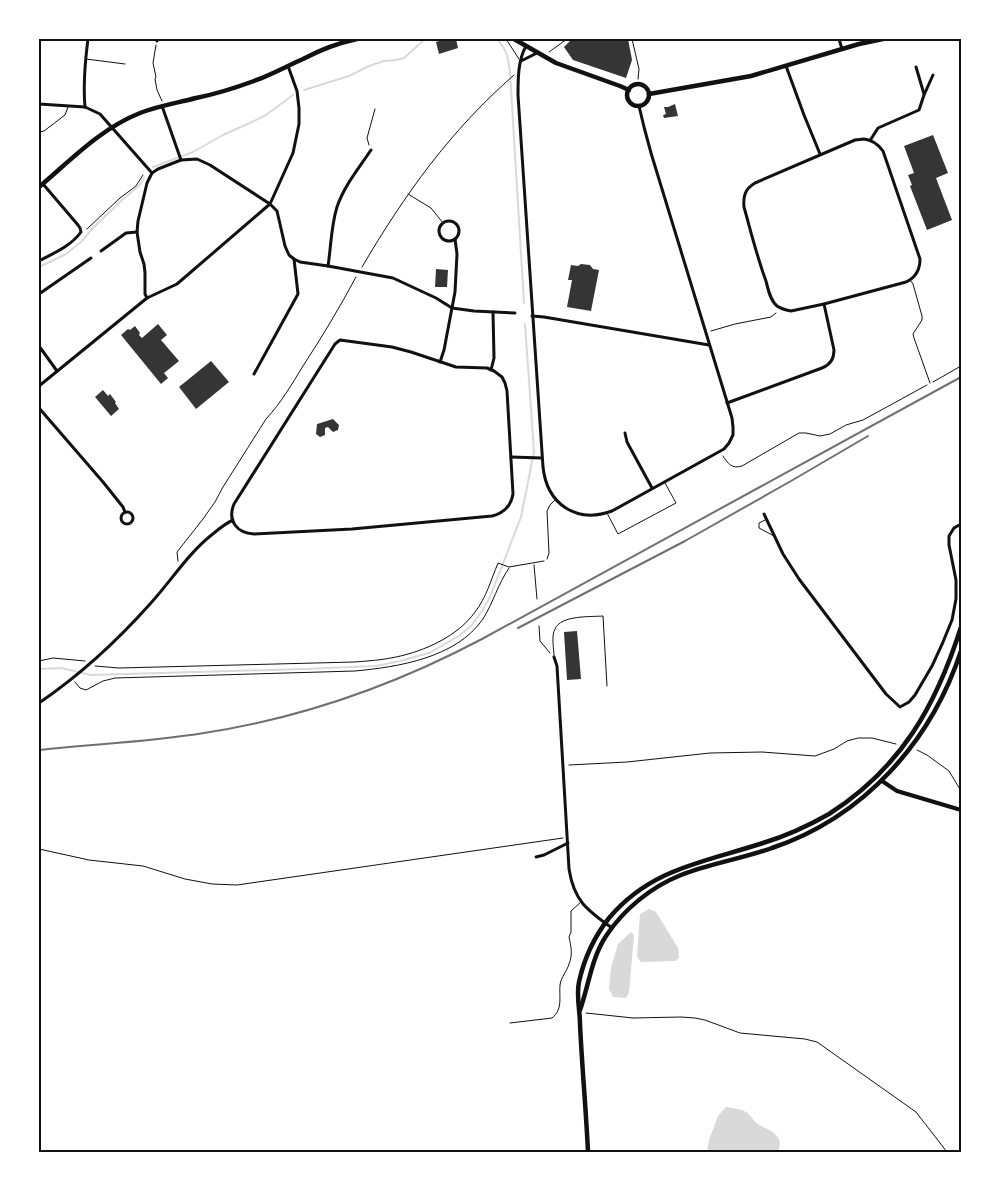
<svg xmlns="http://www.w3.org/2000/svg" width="1000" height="1191" viewBox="0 0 1000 1191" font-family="Signika,sans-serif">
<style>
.water{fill:#d9d9d9}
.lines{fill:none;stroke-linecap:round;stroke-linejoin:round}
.stream{stroke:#d9d9d9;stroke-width:2}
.building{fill:#353535}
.path{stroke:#111;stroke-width:1}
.service{stroke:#111;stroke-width:1}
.minor{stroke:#111;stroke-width:3}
.tertiary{stroke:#111;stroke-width:4}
.secondary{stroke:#111;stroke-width:4.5}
.rail{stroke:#707070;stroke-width:2}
.neatline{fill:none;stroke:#111;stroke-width:2}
</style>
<rect width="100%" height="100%" fill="#fff"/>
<g class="water">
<polygon points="649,909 656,912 678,948 679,958 675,961 641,962 637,957 640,914"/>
<polygon points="631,932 634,935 629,993 626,998 613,997 609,989 611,968 618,944"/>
<path d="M726,1107C732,1108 741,1109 746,1112C751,1115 753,1121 758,1124C770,1131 785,1134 778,1152H707L709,1140L718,1116Z"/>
</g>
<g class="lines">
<g class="stream">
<path d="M497,39C507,50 508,57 510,72L524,303"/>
<polyline points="304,90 349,76 369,66 384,61 396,60 404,58 425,39"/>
<polyline points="153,167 193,152 223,135 252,122 266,115 293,95"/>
<polyline points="39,267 66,254 82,241 92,229 122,200 139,186 144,178"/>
<polyline points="39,669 61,668 91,675 304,669 376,666 400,661 429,653 459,636 471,626 482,611 490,597 521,517 534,452 525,324"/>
</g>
</g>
<g class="building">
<polygon points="446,39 456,39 458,48 439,54 436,42"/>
<polygon points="572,39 628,39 632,60 626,78 573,60 564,47"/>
<polygon points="675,104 678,116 664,118 663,115 666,114 664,107 668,107"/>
<polygon points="933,135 948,173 936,178 952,220 927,230 910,186 912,185 908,175 914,173 904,146"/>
<polygon points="581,264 590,265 593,269 599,270 591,311 567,307 572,280 568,280 571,265 578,266"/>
<polygon points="436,269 448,270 447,287 435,287"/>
<polygon points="158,324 167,335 161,340 179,361 164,373 168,378 161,384 121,335 128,329 130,330 135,326 140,333 139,335 142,338"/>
<polygon points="211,361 229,382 196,409 179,387"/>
<polygon points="103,390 108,396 110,394 116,402 115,403 119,409 111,416 95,397"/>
<polygon points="333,419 339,425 338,430 333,432 328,427 325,428 325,435 320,437 316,434 317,424"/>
<polygon points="577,631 581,679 567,680 564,632"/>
</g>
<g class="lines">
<g class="path">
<polyline points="632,39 639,69 638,79"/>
<polyline points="156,45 153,63 156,77 155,79 157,90 162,101"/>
<polyline points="549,52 567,39"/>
<polyline points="369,145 367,138 375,109"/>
<polyline points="408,194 431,208 443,223"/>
<polyline points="87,229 120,198 136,186 143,175"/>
<path d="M362,267C405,194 450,131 514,75"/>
<polyline points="711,331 735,324 771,317 776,313"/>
<polyline points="933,382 961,366"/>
<path d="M723,456C728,464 732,469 742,466L799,433H806L820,436L830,434L846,425L863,420L927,385"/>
<path d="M178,561L177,552L203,519L215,502L223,487L266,419C281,403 292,384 303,366C322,337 340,307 356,277"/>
<polyline points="534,565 537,599"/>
<polyline points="539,626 540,641 550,653"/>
<polyline points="39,661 53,658 85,661"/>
<path d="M95,666L119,668L354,662C368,661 383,660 396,657C425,651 458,636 475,612C486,598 491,580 498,563L509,567L544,561"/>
<path d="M75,682L80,688L86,690L103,681L115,678L355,671C398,667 456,658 483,619C493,603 498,584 509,568"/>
<polyline points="917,750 927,755 949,771 961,791"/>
<polyline points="569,765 627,762 710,753 762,752 815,756 834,749 847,741 858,738 872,738 896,744"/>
<polyline points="39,849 89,860 143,866 185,879 212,884 237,885 563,838"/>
<polyline points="586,1013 633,1018 681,1017 695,1018 705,1020 740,1033 805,1039 817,1042 916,1112 947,1152"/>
</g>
<g class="service">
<polyline points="506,39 519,59"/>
<polyline points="86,59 125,64"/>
<polyline points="39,132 44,131 65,115 68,107"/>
<polyline points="911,281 913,284 922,316 922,320 913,334 914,338 930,383"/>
<polyline points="607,513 618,534 676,503 665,483"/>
<polyline points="765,520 759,523 759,528 774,536"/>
<polyline points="547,559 549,553 547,511 550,505 555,500"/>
<path d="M554,656C554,649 551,636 555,629C561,615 590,617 603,616L607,686"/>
<path d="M510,1023L552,1018C563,1009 559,998 560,985C561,977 567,971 569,964C573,955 571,946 569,937L571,932V911L581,902"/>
</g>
<g class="minor">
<polyline points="839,39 842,49"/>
<polyline points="157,41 157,39"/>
<path d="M526,46C518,60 518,79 518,95L543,467C547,504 576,524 612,511L724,449L729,443L733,435V427L732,418L651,153L644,127L639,106"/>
<polyline points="521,61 537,53"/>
<polyline points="786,66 804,115 820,154"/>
<polyline points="916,67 924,94"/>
<polyline points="39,104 85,107 100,114 152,173"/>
<polyline points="162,106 181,160"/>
<path d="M85,107C83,84 85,62 88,39"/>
<path d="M864,139C873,140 878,144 883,151L920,259C920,269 917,277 906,282L824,304L791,311C786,310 781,309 777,306C770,300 768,289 766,281C757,257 751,232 744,207C743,196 745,189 755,183L855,140Z"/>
<polyline points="871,139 878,128 919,110 924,95 933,75"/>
<circle cx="449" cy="231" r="10"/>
<polyline points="101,251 126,233 137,232"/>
<path d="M39,261C54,253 71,246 81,232L80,228L78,225L43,184"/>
<path d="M328,266C331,247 331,226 337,207C344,186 359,168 371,150"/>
<polyline points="39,294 91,258"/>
<polyline points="147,298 145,294 145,273 144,264 140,252 137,232 138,221 147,183 152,173 158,169 181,160 197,159 210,165 270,204 277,211 285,246 289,255 294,259 300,262 328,266 393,278 436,298 452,308 474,311 515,313"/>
<polyline points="532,316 544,317 709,345"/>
<path d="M340,340L392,347L411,352L456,367L487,368L494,371L502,377L505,383L507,391L513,494C511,506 504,513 492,516L352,529L254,534C237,533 227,521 234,504L335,344Z"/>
<polyline points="39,346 57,371"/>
<polyline points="440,362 444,350 455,292 457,254 455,239"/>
<polyline points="491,370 494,358 493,312"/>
<polyline points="254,374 298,294 294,259"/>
<polyline points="39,386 147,298 177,284 270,204 293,153 299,124 299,108 297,91 288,66"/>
<path d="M727,403L822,368C830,365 834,358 834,350L824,304"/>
<polyline points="39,408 103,482 123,507 125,512"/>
<polyline points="625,433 627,442 652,488"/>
<polyline points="511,457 542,458"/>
<circle cx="127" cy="518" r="6"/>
<polyline points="764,514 783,554 799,579 886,694 900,707 909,702 915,695 932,666 943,642 952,620 956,599 956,580 949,545 949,536 954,528 961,524"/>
<path d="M554,657L557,666L569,869C574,901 587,910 612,928"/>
<path d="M39,703C80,675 117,641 150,604C172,580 188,553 214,533C220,528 226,523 233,520"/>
<polyline points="536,857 544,855 568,843"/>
</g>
<polyline class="tertiary" points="882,781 897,791 961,810"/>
<g class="secondary">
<polyline points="514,39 556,63 620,86 629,90"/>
<circle cx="638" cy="95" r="11"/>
<polyline points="649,94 751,76 859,44 883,39"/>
<path d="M39,187C71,160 100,129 140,113C158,106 177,103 196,98C216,94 235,88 254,81C271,75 287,66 303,59C320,50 338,43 357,39"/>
<path d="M580,1010C589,985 591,959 606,936C624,909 651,887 681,875C711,863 742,859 772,848C864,817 931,742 961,651"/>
<path d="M588,1152C586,1109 582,1067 580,1024C580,1010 576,996 579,982C584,959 594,937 609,918C651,868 705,862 763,843C786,836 808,826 829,814C901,768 936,706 961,627"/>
</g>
<g class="rail">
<polyline points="518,628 685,541 791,481 868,436"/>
<path d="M39,750C94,744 149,742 204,733C302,718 395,685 482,639L961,377"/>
</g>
</g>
<rect width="1000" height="1191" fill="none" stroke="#ffffff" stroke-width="80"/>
<rect x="40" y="40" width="920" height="1111" class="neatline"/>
</svg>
